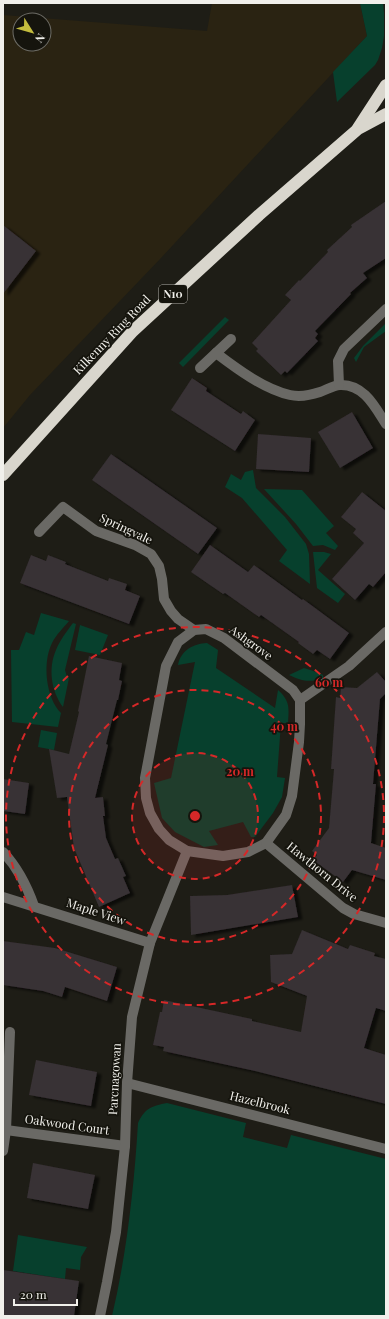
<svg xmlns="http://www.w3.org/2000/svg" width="389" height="1319" viewBox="0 0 389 1319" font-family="'Playfair Display',serif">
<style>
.commercial{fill:#2a2312;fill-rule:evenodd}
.green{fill:#07402d}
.building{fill:#373034;filter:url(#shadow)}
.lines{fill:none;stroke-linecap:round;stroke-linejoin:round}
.street{stroke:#6a6965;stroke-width:10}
.highway{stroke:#d9d6cd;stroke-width:12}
.ring{fill:none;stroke:#d62828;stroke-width:2;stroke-dasharray:7 5}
.labels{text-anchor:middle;stroke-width:3.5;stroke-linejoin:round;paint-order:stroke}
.shield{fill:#15140d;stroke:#afaea8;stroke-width:1}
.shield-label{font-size:11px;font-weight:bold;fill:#f1f0eb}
.street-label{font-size:12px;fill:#f1f0eb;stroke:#15140d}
.centre{fill:#d62828;stroke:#15140d;stroke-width:2}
.ring-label{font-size:12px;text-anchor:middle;font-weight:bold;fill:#d62828;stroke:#15140d;stroke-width:3.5;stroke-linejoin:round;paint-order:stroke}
</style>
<defs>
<filter id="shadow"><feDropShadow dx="4.5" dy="2.5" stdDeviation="1" flood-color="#0009"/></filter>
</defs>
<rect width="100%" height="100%" fill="#1e1d16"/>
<path class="commercial" d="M212,3H360L367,36L161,258L30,395L3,428V15L207,31ZM20,20H44V44H20Z"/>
<g class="green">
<polygon points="360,3 383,3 384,13 384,36 382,48 378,60 375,65 337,102 333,72 367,36"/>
<polygon points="225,317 229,320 183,367 179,363"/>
<polygon points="386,323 386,331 364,347 356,362 354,358 363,346"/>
<polygon points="253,470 256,488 285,517 306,544 309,554 310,584 279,561 287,550 242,498 225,487 231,474 241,480 245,472"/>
<polygon points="264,489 302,490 334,526 326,533 338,546 335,550 323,545 313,546 296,524"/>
<polygon points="313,552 324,552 331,554 318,570 345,594 338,603 317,588"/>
<path d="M41,613L69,621C63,628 56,635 52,643C42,663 46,698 61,713L58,727L12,722L11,650H19L26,632L34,635Z"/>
<path d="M73,623L76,624L65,670L67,677L69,678L63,707C51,691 48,668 56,650C60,640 67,631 73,623Z"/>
<polygon points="80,625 108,635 100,655 75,650"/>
<path d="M207,643L218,650L216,668L275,708L278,690C290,701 289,707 288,723H281L277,777L285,778L282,797L273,813L255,837H251L243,822L209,831L218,845L204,847L175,832L162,818L154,783L171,778L195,662L178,665C181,650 193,644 207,643Z"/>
<path d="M304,668C310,670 318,672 323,675V678C309,683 302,681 289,675Z"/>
<polygon points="41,730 57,733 54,750 38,747"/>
<path d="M167,1103L246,1123L243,1137L287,1148L291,1135L386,1159V1316H112C127,1252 134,1188 138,1123C145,1108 152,1106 167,1103Z"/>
<polygon points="18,1235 87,1247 81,1257 80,1270 66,1268 65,1279 13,1271"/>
</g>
<g class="building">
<polygon points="386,201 386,258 363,273 367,278 350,293 351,294 315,331 318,334 315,338 318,341 287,373 285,371 281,375 256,351 258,349 252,343 291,300 285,295 299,280 300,281 328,252 327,250 352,227 351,225"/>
<polygon points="3,225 36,251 3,294"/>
<polygon points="192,378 207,388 206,391 241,414 243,411 255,420 235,451 171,410"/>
<polygon points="352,412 373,448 340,468 318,432"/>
<polygon points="258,434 311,438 309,472 256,469"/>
<polygon points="111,454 217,528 198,554 92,480"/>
<polygon points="362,492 386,511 386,572 373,587 369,584 355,600 332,579 364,543 353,533 356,529 341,517"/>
<polygon points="210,545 248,572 254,565 302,600 303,599 349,633 330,659 317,650 313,654 298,643 299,642 261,615 259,617 225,593 223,594 191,572"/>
<polygon points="31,555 46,561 48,555 66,562 65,564 108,581 109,578 127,584 125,590 140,596 129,624 20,583"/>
<polygon points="89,656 122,663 119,680 122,681 118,700 117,700 106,744 108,745 95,798 103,797 105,816 103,816 106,838 115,859 118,858 126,876 123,877 130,893 99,907 74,848 67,797 57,798 49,749 69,754 79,712 78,711"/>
<polygon points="377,672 386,682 386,693 380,699 373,784 376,784 371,843 386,848 386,880 352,870 343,882 313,860 317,855 312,851 329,828 334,769 331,769 336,697 340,698 341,687 357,688"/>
<polygon points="3,779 29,783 25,814 3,811"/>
<polygon points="292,885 298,917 191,935 190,896 227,895"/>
<polygon points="302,930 348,949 350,945 375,953 374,956 386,959 386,1011 376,1008 364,1048 386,1055 386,1104 255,1071 163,1051 164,1047 153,1045 160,1012 162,1012 164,1000 252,1019 252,1021 301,1032 307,996 271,982 270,955 292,954"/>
<polygon points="3,941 55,948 117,967 107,1001 65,987 62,997 43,991 3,985"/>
<polygon points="36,1060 97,1072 91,1106 29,1095"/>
<polygon points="33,1163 95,1175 88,1209 27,1198"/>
<polygon points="3,1270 79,1281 74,1316 3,1316"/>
</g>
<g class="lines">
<g class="street">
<path d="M216,353C237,369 264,389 290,395C299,397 311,395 320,392C326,390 334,385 340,385C364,384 375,407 386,424"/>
<polyline points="200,368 231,339"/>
<polyline points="339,385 338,361 344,349 386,309"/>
<polyline points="39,532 63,507 96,531 135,545 151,554 159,566 162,579 164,599 171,611 178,619 194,630"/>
<polygon points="206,629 224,638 293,690 300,700 300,724 299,742 292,796 286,815 266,843 248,852 223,856 187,851 169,840 159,829 150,813 146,798 145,778 166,666 178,642 194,630"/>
<polyline points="300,700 349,666 386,632"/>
<polyline points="266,843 343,908 354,914 386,923"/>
<path d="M3,852C17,867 27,886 34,906"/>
<polyline points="3,897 150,943"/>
<polyline points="127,1083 386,1149"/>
<polyline points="6,1130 125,1146"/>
<polyline points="3,1151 6,1130 10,1032"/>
<polyline points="100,1316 107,1282 116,1232 125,1146 127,1083 132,1017 150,943 187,851"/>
</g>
<g class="highway">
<polyline points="358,128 386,85"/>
<polyline points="3,475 133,331 259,215 358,129 386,114"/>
</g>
</g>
<circle cx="195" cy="816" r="63" fill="#d62828" fill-opacity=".12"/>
<g class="ring">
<circle cx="195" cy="816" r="63"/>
<circle cx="195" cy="816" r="126"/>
<circle cx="195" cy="816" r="189"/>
</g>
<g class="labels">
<rect class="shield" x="159" y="285" width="28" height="18" rx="3"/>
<g class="shield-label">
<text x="173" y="298">N10</text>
</g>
<g class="street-label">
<text transform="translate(112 335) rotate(-46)" y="4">Kilkenny Ring Road</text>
<text transform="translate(126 529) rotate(25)" y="4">Springvale</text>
<text transform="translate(251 643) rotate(36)" y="4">Ashgrove</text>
<text transform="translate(322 872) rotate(39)" y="4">Hawthorn Drive</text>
<text transform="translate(96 912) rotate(18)" y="4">Maple View</text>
<text transform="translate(115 1079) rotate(-87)" y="4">Parcnagowan</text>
<text transform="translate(260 1103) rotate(14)" y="4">Hazelbrook</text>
<text transform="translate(67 1125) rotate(8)" y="4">Oakwood Court</text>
</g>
</g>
<circle cx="195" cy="816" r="6" class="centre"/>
<g class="ring-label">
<text x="329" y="687">60 m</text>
<text x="284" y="731">40 m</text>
<text x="240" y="776">20 m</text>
</g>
<rect width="389" height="1319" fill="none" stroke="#f1f0eb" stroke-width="8"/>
<g transform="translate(32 32) rotate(127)"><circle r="19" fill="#15140d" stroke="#6d6c66"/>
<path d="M0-3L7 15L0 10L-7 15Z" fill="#c4bd3e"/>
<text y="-6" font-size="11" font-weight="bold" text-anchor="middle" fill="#f1f0eb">N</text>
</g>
<path d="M14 1299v6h63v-6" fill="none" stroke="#f1f0eb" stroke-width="2"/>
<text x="20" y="1299" font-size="12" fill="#f1f0eb" stroke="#15140d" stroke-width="3" paint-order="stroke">20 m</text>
</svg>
